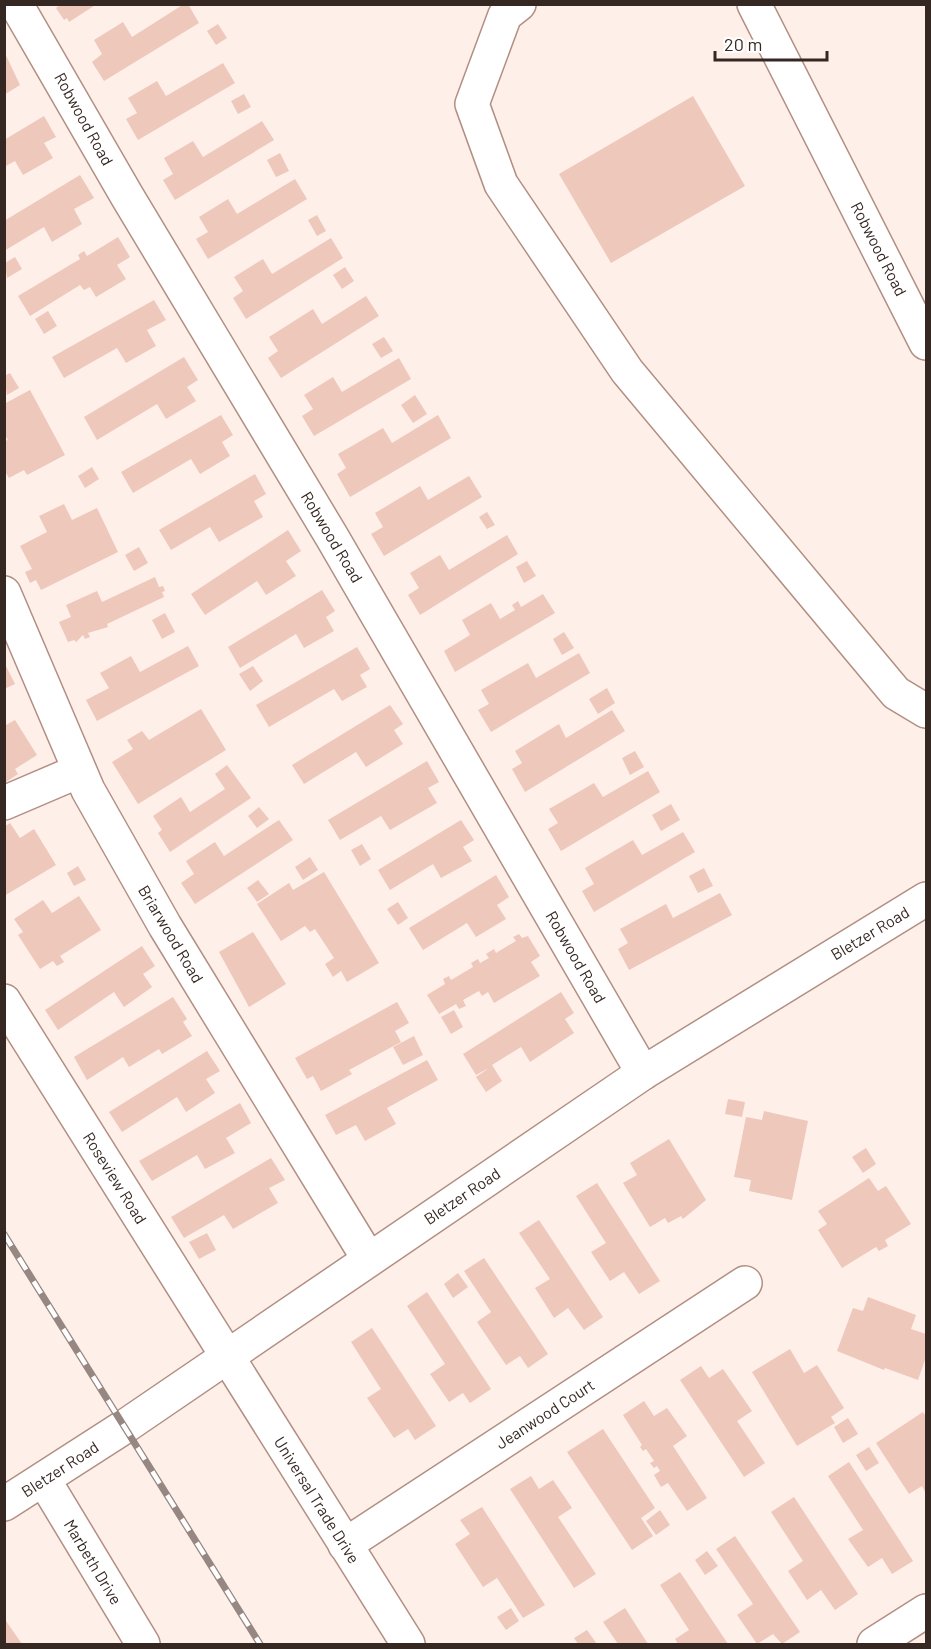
<svg xmlns="http://www.w3.org/2000/svg" width="931" height="1649" viewBox="0 0 931 1649" font-family="Barlow,sans-serif">
<style>
.building{fill:#eec8bb}
.lines{fill:none;stroke-linecap:round;stroke-linejoin:round}
.minor-casing{stroke:#b28f82;stroke-width:36}
.minor{stroke:#fff;stroke-width:33}
.rail-casing{stroke:#968782;stroke-width:7}
.rail{stroke:#fff;stroke-width:4.5;stroke-dasharray:14;stroke-linecap:butt}
.labels{text-anchor:middle;stroke-width:5;stroke-linejoin:round;paint-order:stroke}
.street-label{font-size:16px;fill:#352722;stroke:#fff}
</style>
<rect width="100%" height="100%" fill="#ffefe9"/>
<g class="building">
<polygon points="61,4 97,4 69,22 67,18 64,20 56,8"/>
<polygon points="184,4 188,4 199,23 104,81 92,62 102,54 94,40 123,22 132,37"/>
<polygon points="218,24 227,38 216,45 207,31"/>
<polygon points="4,51 20,85 4,95"/>
<polygon points="223,63 235,83 138,140 126,119 137,113 128,98 157,81 166,96"/>
<polygon points="244,94 251,107 238,114 231,101"/>
<polygon points="693,96 745,186 611,263 559,174"/>
<polygon points="44,116 56,137 44,143 53,158 23,175 15,161 4,167 4,140"/>
<polygon points="262,121 274,140 175,200 163,180 173,174 164,158 193,141 203,157"/>
<polygon points="280,153 289,171 276,177 267,160"/>
<polygon points="80,175 94,198 74,209 82,224 52,242 44,227 4,251 4,221"/>
<polygon points="295,179 307,199 208,259 196,239 208,232 199,217 228,199 237,214"/>
<polygon points="317,215 326,231 317,236 308,220"/>
<polygon points="118,237 130,257 117,265 126,279 96,297 90,287 84,290 80,285 30,316 18,296 80,259 78,255 84,251 87,256"/>
<polygon points="331,238 343,258 246,319 233,298 243,291 234,277 263,259 272,274"/>
<polygon points="15,257 22,269 7,278 5,263"/>
<polygon points="345,267 354,281 342,289 333,275"/>
<polygon points="366,296 379,316 281,378 268,358 278,351 269,337 313,309 322,324"/>
<polygon points="154,300 166,320 147,330 156,346 126,363 117,348 64,378 52,357"/>
<polygon points="48,311 57,326 44,334 35,319"/>
<polygon points="384,337 393,351 381,358 372,344"/>
<polygon points="184,357 198,380 187,387 196,401 166,419 157,404 97,440 84,417"/>
<polygon points="399,358 411,379 314,436 302,416 313,409 304,395 333,377 342,392"/>
<polygon points="10,373 19,388 7,395 4,376"/>
<polygon points="30,390 65,455 27,475 24,470 9,478 4,470 4,441 8,440 4,434 4,404"/>
<polygon points="415,395 427,414 413,423 401,405"/>
<polygon points="221,415 233,435 222,442 230,456 200,474 191,459 133,493 121,472"/>
<polygon points="438,415 451,438 350,497 337,474 346,468 338,454 383,428 392,443"/>
<polygon points="92,467 99,479 85,488 78,476"/>
<polygon points="255,474 266,494 254,501 263,517 219,542 210,527 171,550 159,530"/>
<polygon points="469,476 482,497 384,556 371,534 383,527 375,513 420,486 428,500"/>
<polygon points="64,504 72,520 97,508 118,552 41,590 36,580 30,583 25,572 32,569 20,546 47,532 39,516"/>
<polygon points="487,512 495,525 487,529 479,517"/>
<polygon points="288,530 301,551 286,561 296,576 266,595 257,581 205,615 191,594"/>
<polygon points="507,535 518,554 420,615 408,595 419,588 410,573 440,555 449,570"/>
<polygon points="139,547 148,563 134,571 125,555"/>
<polygon points="527,561 536,576 524,583 516,567"/>
<polygon points="155,577 159,587 163,586 165,591 162,592 164,597 107,624 108,627 88,633 90,637 85,639 83,635 76,642 74,640 68,642 59,622 71,617 66,605 97,591 102,602"/>
<polygon points="322,590 335,611 326,617 334,631 304,648 296,634 240,668 228,647"/>
<polygon points="543,594 555,613 455,672 444,651 470,635 462,620 491,603 500,619 515,610 512,605 518,601 521,607"/>
<polygon points="165,613 175,632 162,639 152,620"/>
<polygon points="564,632 574,648 562,655 553,639"/>
<polygon points="188,646 199,666 97,721 86,700 109,688 100,673 131,656 140,672"/>
<polygon points="357,647 370,669 360,675 367,687 342,701 334,689 269,727 256,705"/>
<polygon points="579,653 590,673 491,732 478,710 489,704 481,690 528,663 536,678"/>
<polygon points="6,666 15,684 4,689 4,667"/>
<polygon points="253,666 263,681 250,691 239,674"/>
<polygon points="607,688 615,703 598,714 589,699"/>
<polygon points="390,705 403,724 394,730 403,744 366,767 356,752 304,784 292,765"/>
<polygon points="201,709 226,750 138,804 112,762 133,749 127,740 142,731 149,740"/>
<polygon points="612,710 625,731 525,792 512,769 522,763 515,751 559,724 566,738"/>
<polygon points="15,720 37,755 15,769 18,774 6,782 4,726"/>
<polygon points="635,751 644,767 630,775 622,758"/>
<polygon points="427,761 439,782 428,788 437,803 390,830 381,816 340,840 328,820"/>
<polygon points="227,765 251,798 170,852 158,833 162,830 153,816 181,797 190,812 225,789 215,774"/>
<polygon points="648,771 660,792 561,851 548,829 558,823 549,809 594,783 603,797"/>
<polygon points="671,804 680,820 661,831 652,815"/>
<polygon points="259,807 269,819 257,828 248,816"/>
<polygon points="279,820 293,840 195,904 181,883 194,874 186,861 215,842 224,856"/>
<polygon points="461,820 474,840 463,847 472,861 441,878 433,864 390,890 378,870"/>
<polygon points="10,823 20,838 34,829 56,865 4,896 4,827"/>
<polygon points="683,832 695,852 594,912 582,891 594,884 585,868 633,840 642,855"/>
<polygon points="362,844 371,859 360,866 351,850"/>
<polygon points="310,857 318,870 303,880 295,867"/>
<polygon points="78,866 86,880 74,886 67,873"/>
<polygon points="704,868 713,886 698,893 689,876"/>
<polygon points="324,872 379,963 347,982 341,971 333,977 325,964 334,958 315,929 310,932 305,926 281,941 257,904 289,883 293,890"/>
<polygon points="496,875 509,897 497,905 506,919 476,937 467,923 423,950 409,928"/>
<polygon points="258,880 269,894 257,902 247,888"/>
<polygon points="720,893 732,915 629,970 618,949 628,943 620,929 666,904 673,918"/>
<polygon points="79,896 101,930 60,956 64,962 57,966 53,961 40,969 18,935 23,932 14,919 43,900 52,913"/>
<polygon points="398,902 408,918 398,925 387,909"/>
<polygon points="253,932 286,984 249,1007 219,952"/>
<polygon points="519,934 522,938 528,936 540,956 531,962 540,976 494,1003 488,992 482,996 479,991 463,1000 466,1006 459,1009 456,1004 439,1014 427,995 445,984 443,979 449,976 451,980 473,967 471,963 478,959 480,963 489,958 486,954 494,949 496,953 516,941 513,937"/>
<polygon points="142,946 155,966 143,974 152,987 124,1007 114,992 58,1030 45,1010"/>
<polygon points="561,992 574,1013 565,1019 574,1033 530,1062 521,1047 492,1065 502,1081 486,1092 476,1077 489,1068 476,1075 463,1054"/>
<polygon points="173,997 187,1019 183,1022 192,1036 162,1054 159,1049 129,1067 123,1057 87,1080 74,1057"/>
<polygon points="397,1002 409,1023 395,1031 401,1042 349,1070 352,1074 321,1091 313,1076 307,1079 295,1058"/>
<polygon points="454,1010 463,1027 451,1034 441,1017"/>
<polygon points="414,1036 423,1055 403,1065 393,1047"/>
<polygon points="207,1051 220,1071 206,1079 215,1093 186,1112 177,1097 122,1132 109,1112"/>
<polygon points="427,1060 438,1080 387,1108 396,1124 365,1141 356,1125 336,1135 325,1115"/>
<polygon points="728,1099 745,1102 742,1117 725,1114"/>
<polygon points="240,1103 251,1123 226,1138 235,1153 205,1169 197,1155 152,1181 139,1161"/>
<polygon points="764,1111 808,1121 792,1200 749,1191 751,1180 734,1177 746,1117 762,1120"/>
<polygon points="669,1139 706,1200 683,1219 681,1216 668,1223 665,1218 650,1227 623,1183 637,1175 630,1163"/>
<polygon points="866,1148 876,1164 863,1173 852,1157"/>
<polygon points="271,1158 285,1180 269,1188 278,1203 233,1229 224,1215 184,1238 171,1217"/>
<polygon points="869,1178 878,1191 886,1186 911,1224 885,1240 888,1246 879,1251 876,1247 842,1268 818,1230 827,1224 818,1211"/>
<polygon points="597,1183 660,1281 639,1294 624,1272 610,1281 591,1252 606,1243 576,1196"/>
<polygon points="539,1220 603,1317 584,1330 568,1308 554,1318 535,1288 550,1279 519,1233"/>
<polygon points="207,1233 216,1250 199,1259 189,1242"/>
<polygon points="484,1258 548,1354 528,1368 520,1356 506,1365 477,1322 491,1312 464,1271"/>
<polygon points="458,1273 468,1287 453,1298 444,1284"/>
<polygon points="427,1292 491,1389 470,1403 463,1393 449,1402 430,1374 445,1364 407,1306"/>
<polygon points="868,1297 916,1315 911,1329 926,1334 926,1357 918,1380 885,1368 884,1370 837,1351 853,1308 863,1311"/>
<polygon points="372,1328 436,1426 415,1440 408,1429 394,1438 367,1398 381,1389 351,1342"/>
<polygon points="790,1349 804,1373 817,1365 844,1408 831,1417 835,1423 797,1446 752,1372"/>
<polygon points="701,1366 709,1378 723,1369 752,1411 737,1421 765,1463 744,1477 680,1380"/>
<polygon points="644,1401 654,1416 667,1408 687,1436 673,1446 707,1498 687,1511 668,1483 661,1487 654,1475 660,1471 657,1466 654,1468 650,1463 654,1461 646,1449 643,1451 640,1447 642,1445 623,1415"/>
<polygon points="923,1412 926,1417 926,1494 922,1486 909,1494 876,1443"/>
<polygon points="848,1418 858,1434 843,1443 834,1427"/>
<polygon points="603,1429 655,1508 641,1518 653,1536 632,1550 567,1452"/>
<polygon points="869,1447 879,1463 866,1471 856,1455"/>
<polygon points="849,1462 913,1561 892,1574 882,1558 868,1567 848,1539 863,1530 828,1476"/>
<polygon points="531,1476 539,1489 553,1480 572,1508 558,1517 596,1574 574,1588 510,1489"/>
<polygon points="794,1497 858,1594 835,1610 821,1590 807,1600 788,1571 803,1561 771,1512"/>
<polygon points="482,1507 545,1605 523,1618 497,1578 483,1587 455,1544 470,1534 460,1520"/>
<polygon points="660,1510 670,1525 656,1535 646,1521"/>
<polygon points="735,1536 800,1632 782,1644 773,1634 757,1644 737,1615 753,1604 716,1549"/>
<polygon points="707,1551 718,1566 705,1575 695,1560"/>
<polygon points="680,1572 728,1644 678,1644 675,1639 689,1630 660,1585"/>
<polygon points="511,1608 519,1621 506,1630 497,1617"/>
<polygon points="625,1608 648,1644 618,1644 603,1622"/>
<polygon points="4,1618 22,1644 4,1644"/>
<polygon points="587,1630 597,1644 578,1644 574,1638"/>
</g>
<g class="lines">
<defs>
<g id="minor">
<polyline points="16,4 127,196 332,537 643,1073"/>
<polyline points="519,4 505,15 472,104 501,184 627,371 896,693 926,711"/>
<polyline points="754,4 926,343"/>
<polyline points="4,593 88,790 165,926 368,1258"/>
<polyline points="4,803 79,771"/>
<polyline points="4,1001 408,1644"/>
<polyline points="44,1480 143,1644"/>
<polyline points="4,1504 124,1427 643,1073 926,899"/>
<polyline points="345,1545 745,1283"/>
<polyline points="874,1644 926,1611"/>
</g>
</defs>
<use href="#minor" class="minor-casing"/>
<use href="#minor" class="minor"/>
<defs>
<polyline id="rail" points="4,1234 260,1644"/>
</defs>
<use href="#rail" class="rail-casing"/>
<use href="#rail" class="rail"/>
</g>
<g class="labels">
<g class="street-label">
<text transform="translate(84 119) rotate(61)" y="6">Robwood Road</text>
<text transform="translate(879 249) rotate(63)" y="6">Robwood Road</text>
<text transform="translate(332 537) rotate(59)" y="6">Robwood Road</text>
<text transform="translate(870 933) rotate(-31)" y="6">Bletzer Road</text>
<text transform="translate(171 934) rotate(59)" y="6">Briarwood Road</text>
<text transform="translate(576 957) rotate(60)" y="6">Robwood Road</text>
<text transform="translate(115 1178) rotate(58)" y="6">Roseview Road</text>
<text transform="translate(462 1196) rotate(-34)" y="6">Bletzer Road</text>
<text transform="translate(545 1414) rotate(-33)" y="6">Jeanwood Court</text>
<text transform="translate(60 1469) rotate(-33)" y="6">Bletzer Road</text>
<text transform="translate(317 1500) rotate(58)" y="6">Universal Trade Drive</text>
<text transform="translate(93 1562) rotate(59)" y="6">Marbeth Drive</text>
</g>
</g>
<rect width="931" height="1649" fill="none" stroke="#352722" stroke-width="12"/>
<path d="M715 51v9h112v-9" fill="none" stroke="#352722" stroke-width="3"/>
<text x="724" y="51" font-size="18" fill="#352722" stroke="#ffffff" stroke-width="4.5" paint-order="stroke">20 m</text>
</svg>
